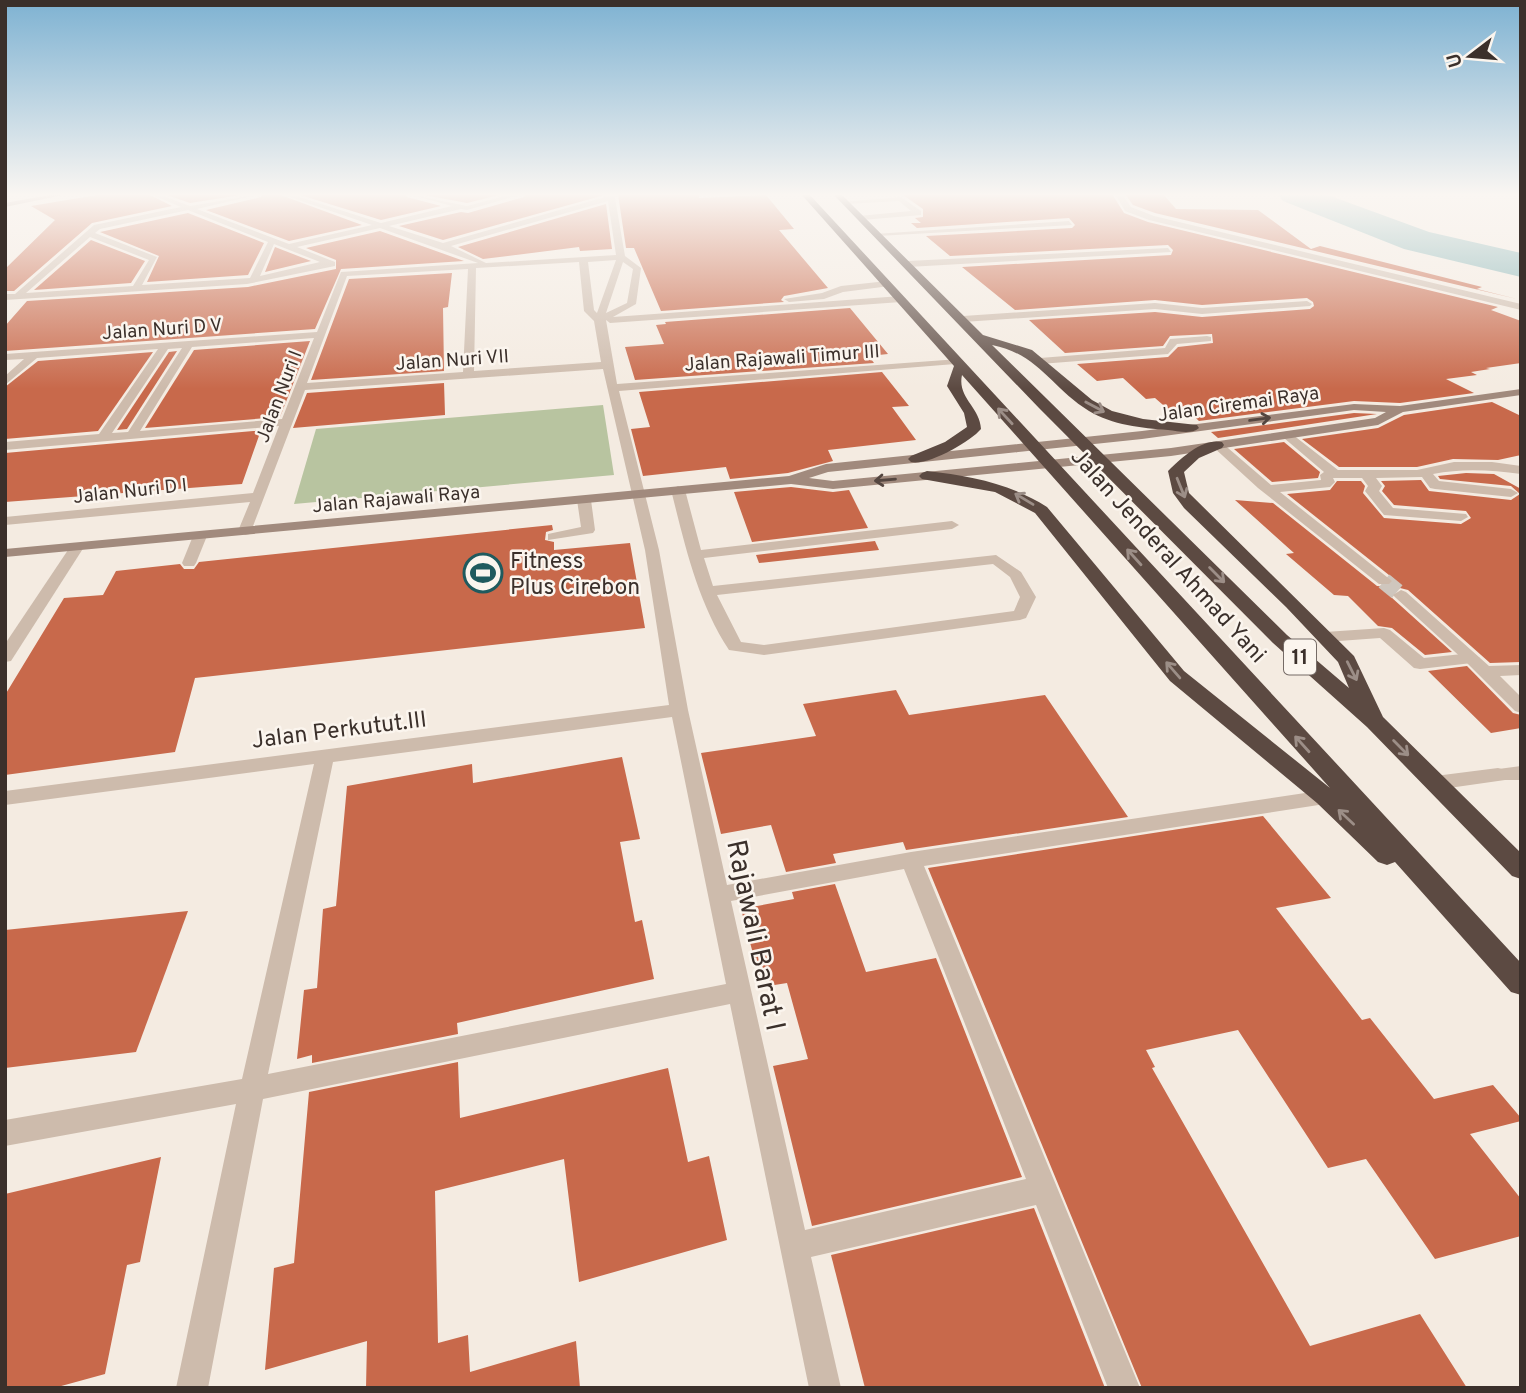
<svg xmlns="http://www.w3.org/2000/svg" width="1526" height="1393" viewBox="0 0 1526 1393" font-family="Overpass,sans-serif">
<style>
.green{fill:#b8c4a0}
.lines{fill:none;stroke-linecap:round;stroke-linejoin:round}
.river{fill:#7fb0b2;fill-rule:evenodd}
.building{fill:#c8694b}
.street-tunnel{stroke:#cfc6bd;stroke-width:17;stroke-dasharray:17 9;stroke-linecap:butt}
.lane{fill:#cdbbac;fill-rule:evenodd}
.street{fill:#cdbbac;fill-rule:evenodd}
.secondary{fill:#a18a7d;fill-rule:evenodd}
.highway{fill:#5c4a42;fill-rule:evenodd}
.oneway{stroke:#9c8e87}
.oneway2{stroke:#544640}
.labels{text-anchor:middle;stroke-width:5;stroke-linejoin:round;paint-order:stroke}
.far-street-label{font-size:19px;fill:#3b302b;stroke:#fbf5ee}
.shield{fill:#fbf5ee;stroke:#756b66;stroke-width:2}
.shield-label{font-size:21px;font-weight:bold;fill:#3b302b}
.street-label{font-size:23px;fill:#3b302b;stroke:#fbf5ee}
.poi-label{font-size:23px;fill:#3b302b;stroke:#fbf5ee;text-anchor:start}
.near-street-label{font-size:28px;fill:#3b302b;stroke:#fbf5ee}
</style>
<rect width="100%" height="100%" fill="#f4ebe1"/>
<polygon class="green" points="603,405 614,475 294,504 316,429"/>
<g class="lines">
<polygon class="river" points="1278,194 1325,194 1429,232 1521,253 1521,277 1404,249 1283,201"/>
</g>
<g class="building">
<polygon points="103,194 148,194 172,206 92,223 14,291 5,291 5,269 55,220 31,206"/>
<polygon points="164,194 247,194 190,203"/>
<polygon points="263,194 278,194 362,225 289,241 206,210 261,197"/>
<polygon points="297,194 405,194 407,197 441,206 381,220"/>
<polygon points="419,194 503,194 467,203"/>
<polygon points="526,194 608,194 443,240 399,226 461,212 468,213 524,197"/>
<polygon points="618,194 699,194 699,198 766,195 794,229 779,230 828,288 784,296 781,300 784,302 661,311 634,248 626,248"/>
<polygon points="883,194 1112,194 1124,213 1148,222 1498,307 1491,310 1521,321 1521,363 1486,368 1490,369 1471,372 1477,375 1446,379 1474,393 1400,403 1354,401 1199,421 1187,410 1170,411 1155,398 1146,399 1123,378 1097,381 1077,364 1168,357 1178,347 1213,343 1212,334 1170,336 1163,346 1065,353 1029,320 1155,312 1202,317 1310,309 1314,306 1313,302 1307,298 1202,305 1155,300 1015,310 962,267 1171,255 1173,250 1168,245 950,256 926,236 1072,228 1075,225 1069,218 917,228 911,223 921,223 915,218 923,217 923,209 903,195"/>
<polygon points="1125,194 1163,194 1176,209 1258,210 1311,249 1320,246 1482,287 1477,289 1517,299 1155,213 1133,205"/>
<polygon points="606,204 612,249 580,251 579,247 483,259 458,247"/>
<polygon points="188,213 264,243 248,275 147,282 159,256 100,232"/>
<polygon points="380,231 464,261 341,269 315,329 5,351 5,326 27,301 248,287 336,269 336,260 306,248"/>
<polygon points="91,240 145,261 131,283 34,290"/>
<polygon points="275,247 311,261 265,272"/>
<polygon points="452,273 448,307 443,308 444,371 311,380 349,279"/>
<polygon points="850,308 888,354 869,356 874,363 635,380 625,347 664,344 656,325 666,324 665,322"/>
<polygon points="310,341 280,417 145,428 194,350"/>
<polygon points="177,351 127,429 117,430 169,352"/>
<polygon points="153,352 98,431 5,439 5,387 38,361"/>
<polygon points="882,372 909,406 892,407 916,440 828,450 833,461 788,473 730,479 726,467 643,476 631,429 650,427 639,392"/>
<polygon points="444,383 445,415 293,428 307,393"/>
<polygon points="1492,402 1521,416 1521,455 1498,460 1453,459 1417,467 1339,467 1302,439 1378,428 1404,415"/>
<polygon points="1354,413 1377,414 1218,438 1211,432"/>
<polygon points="275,429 261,430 242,484 5,502 5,453"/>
<polygon points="1284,442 1320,472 1318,478 1272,482 1234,449"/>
<polygon points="1466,473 1494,474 1521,489 1521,662 1490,663 1408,590 1400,588 1392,593 1391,597 1452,652 1425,655 1392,628 1378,626 1348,596 1334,595 1286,554 1294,553 1235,500 1273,503 1377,586 1389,587 1394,583 1394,579 1287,494 1330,490 1337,481 1361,481 1365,486 1363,493 1384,518 1461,524 1471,518 1466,511 1394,505 1382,491 1385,486 1381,481 1421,480 1429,491 1511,500 1520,494 1511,486 1440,479 1438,476"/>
<polygon points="791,487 833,492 849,490 868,528 752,542 734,492"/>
<polygon points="552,525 553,530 546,532 545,540 554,542 554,550 630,543 645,628 195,678 175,752 5,775 5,695 64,598 103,595 116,571 180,564 184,569 194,569 199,562"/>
<polygon points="875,541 879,550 759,563 756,555"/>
<polygon points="1467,666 1513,713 1521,715 1521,728 1491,733 1428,671"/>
<polygon points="896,690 909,715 1045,695 1128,817 906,850 903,842 833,854 836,863 786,872 771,825 721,834 701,753 816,736 803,704"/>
<polygon points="622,757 640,839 620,842 635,922 642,920 654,979 457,1023 458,1034 312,1063 312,1055 297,1059 304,990 317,988 323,909 336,906 347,786 472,764 473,783"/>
<polygon points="1263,816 1331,898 1276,908 1362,1020 1370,1018 1434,1099 1493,1085 1521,1118 1521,1121 1470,1134 1521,1199 1521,1236 1435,1259 1366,1159 1328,1168 1238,1030 1146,1050 1155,1067 1152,1068 1310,1346 1420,1314 1467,1388 1142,1388 928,868"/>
<polygon points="835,884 866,972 936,958 1022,1177 812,1226 773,1066 808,1059 787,983 762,987 741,909 794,899 792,892"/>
<polygon points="188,911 136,1052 5,1068 5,930"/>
<polygon points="458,1062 460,1118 668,1068 688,1162 709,1156 727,1240 579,1282 564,1159 435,1191 438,1343 468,1335 470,1372 576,1341 580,1388 366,1388 367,1341 265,1370 274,1268 294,1263 309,1092"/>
<polygon points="161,1157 140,1262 127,1265 105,1374 54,1388 5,1388 5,1194"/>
<polygon points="1034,1208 1105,1388 865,1388 831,1255"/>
</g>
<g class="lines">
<polyline class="street-tunnel" points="1384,581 1401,595"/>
<g class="lane">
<polygon points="901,197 921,211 921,215 862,220 859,216 911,211 899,201 846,204 842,202"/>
<polygon points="1069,221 1072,225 878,236 874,234"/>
<polygon points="1168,248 1171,252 908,267 904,264 908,261"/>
<polygon points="887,281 890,282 890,286 843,292 824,299 789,302 784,299 822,293 841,286"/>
<polygon points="1307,301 1312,304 1310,306 1202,314 1155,309 963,322 958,319 963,316 1155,303 1202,308"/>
<polygon points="1207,336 1211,337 1211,341 1177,344 1168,354 1040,364 1035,361 1040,358 1165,348 1170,339"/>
<path d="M678,486L685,490L701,550L952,521L959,525L952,529L704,558L713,586L996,555L1021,572L1036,597L1026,618L1020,620L764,655L729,650C697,601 685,545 671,490ZM993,564L1010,577L1020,597L1014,611L764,645L741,642L717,595Z"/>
<polygon points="584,496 591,500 595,530 593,533 548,540 548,534 581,527 577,500"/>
<polygon points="200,532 207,536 196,563 194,566 184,566 182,563 193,536"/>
<polygon points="1384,628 1390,630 1424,658 1472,653 1480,658 1472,663 1420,669 1414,668 1380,638 1325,642 1317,637 1325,632"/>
<polygon points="1521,766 1521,780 1491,780 1488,775 1491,770"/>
</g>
<g class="street">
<path d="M150,194H158L190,206L260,194L197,209L289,244L372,225L281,194H290L381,223L452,206L408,194L467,206L512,194H523L467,210L461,209L389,226L443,243L616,194L615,198L625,256L641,268L636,304L613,317L901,296L906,299L901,302L610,323L606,320L617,384L959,359L960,361L955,364L619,391L659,550L688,710L727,885L911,852L1325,790L1332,792L1335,797L1332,802L1325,804L924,866L1140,1388H1108L1036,1205L811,1257L841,1388H809L730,1004L263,1099L208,1388H176L236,1104L5,1146V1120L242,1079L314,764L5,805V791L669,705L645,550L603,369L305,390L250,534L245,535L238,531L250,502L5,525V517L253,493L279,426L5,450V442L99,434L158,349L37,358L5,385V376L24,359L5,360V354L317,332L341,272L478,263L380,228L297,247L335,262V266L247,284L5,300V294H15L94,225L181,207ZM608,201L616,255L486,263L451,246ZM188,210L268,242L250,278L142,285L157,257L95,233L100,229ZM90,237L149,260L133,286L26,293ZM274,244L320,262L260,276ZM616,260L597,313L594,310L588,262ZM579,262L584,311L594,321L601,362L474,371L476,268ZM623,262L633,269L627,303L606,313ZM468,269L463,372L307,383L347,276ZM314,338L282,419L140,431L192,347ZM182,348L128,432L112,433L168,349ZM672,717L726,984L268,1074L333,762ZM904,869L1026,1179L805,1230L731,901Z"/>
<polygon points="1115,194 1122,194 1131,207 1154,216 1521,304 1521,310 1149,220 1125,211"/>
<path d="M1288,431L1338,470H1417L1454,462H1492L1521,466V474C1491,470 1463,468 1433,474L1439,481L1511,489L1518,493L1511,497L1435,489L1430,488L1422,477L1376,478L1382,486L1379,491L1393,508L1466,514L1468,517L1461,521L1384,515L1365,491L1368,486L1362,478H1333L1335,482L1330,487L1280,492L1392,581L1389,584H1379L1258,488L1211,445L1221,442L1271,485L1321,480L1320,475L1324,472L1284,438V432Z"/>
<polygon points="77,543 84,547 11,661 5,662 5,644 72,544"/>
<polygon points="1401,590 1406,592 1489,666 1521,665 1521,675 1500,676 1521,697 1521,713 1515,711 1466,662 1396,598 1393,595"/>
<polygon points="1498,768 1505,770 1508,775 1505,780 1435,790 1428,788 1425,783 1428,778 1435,776"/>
</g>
<g class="secondary">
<polygon points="55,194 68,194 5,207 5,203"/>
<path d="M1521,389V395L1403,412L1378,425L1171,456L833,489L791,484L5,557V549L789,476L826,464L1142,431L1354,404L1400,406ZM1354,410L1386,412L1375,418L1171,448L833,481L809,478L828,472L1142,439Z"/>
</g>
<g class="highway">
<path d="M801,194H809L1521,963V995L1511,992L1395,862L1387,865L1378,862L1317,803L1170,681L1035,513L995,492L922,479L919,476L922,473L927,471C970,476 1009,483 1047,507L1184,671L1330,788L962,375C957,398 980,407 981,429C970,442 928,466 911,462L908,459L911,456L945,442L967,427L964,413L947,386L954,366Z"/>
<path d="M833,194H841L983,335L1032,350L1092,400L1112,411L1143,419L1197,425L1199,428C1191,435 1178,431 1168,430C1142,428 1112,425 1089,411C1051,388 1039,354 992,345L1287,635L1349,688L1338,662L1286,607L1184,508L1173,493L1168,471L1171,468C1184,456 1203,438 1222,442L1224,445L1222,448L1199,458L1184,472L1189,493L1354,656L1383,717L1521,853V879L1512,876L1367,727L1273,643L1039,408Z"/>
</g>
</g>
<defs><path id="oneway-shaft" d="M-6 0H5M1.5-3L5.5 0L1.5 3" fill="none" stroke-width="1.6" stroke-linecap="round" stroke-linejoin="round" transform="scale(1.75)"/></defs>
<g class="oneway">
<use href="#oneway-shaft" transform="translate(1095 407) rotate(28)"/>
<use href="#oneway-shaft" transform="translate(1005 416) rotate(-133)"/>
<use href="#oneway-shaft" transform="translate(1181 488) rotate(68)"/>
<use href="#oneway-shaft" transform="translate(1024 499) rotate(-149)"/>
<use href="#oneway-shaft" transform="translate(1134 557) rotate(-132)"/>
<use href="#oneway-shaft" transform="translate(1217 575) rotate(45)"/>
<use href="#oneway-shaft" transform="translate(1173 670) rotate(-131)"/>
<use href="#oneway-shaft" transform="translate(1352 671) rotate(63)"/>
<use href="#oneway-shaft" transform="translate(1302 744) rotate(-132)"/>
<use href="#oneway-shaft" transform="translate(1401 748) rotate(45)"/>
<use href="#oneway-shaft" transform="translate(1346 817) rotate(-137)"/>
</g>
<g class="oneway2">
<use href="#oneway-shaft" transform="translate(1260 419) rotate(-8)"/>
<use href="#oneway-shaft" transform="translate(885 480) rotate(175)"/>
</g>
<linearGradient id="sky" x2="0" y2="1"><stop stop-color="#7eb2d2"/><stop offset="0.5" stop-color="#faf6f2"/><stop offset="1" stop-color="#faf6f2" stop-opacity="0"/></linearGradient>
<rect width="1526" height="389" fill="url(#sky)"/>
<defs>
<symbol id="stadium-ring" viewBox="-11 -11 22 22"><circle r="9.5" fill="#fbf5ee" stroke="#1f5a5e" stroke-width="1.5"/><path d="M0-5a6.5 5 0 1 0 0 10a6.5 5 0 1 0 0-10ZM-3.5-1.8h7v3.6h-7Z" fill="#1f5a5e"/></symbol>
</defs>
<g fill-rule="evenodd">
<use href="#stadium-ring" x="461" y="551" width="44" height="44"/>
</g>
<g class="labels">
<g class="far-street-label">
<text transform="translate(162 328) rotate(-4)" y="7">Jalan Nuri D V</text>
<text transform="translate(782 357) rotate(-4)" y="7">Jalan Rajawali Timur III</text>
<text transform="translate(452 359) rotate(-4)" y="7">Jalan Nuri VII</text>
<text transform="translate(278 396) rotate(-69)" y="7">Jalan Nuri I</text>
<text transform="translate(1238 403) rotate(-8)" y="7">Jalan Ciremai Raya</text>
<text transform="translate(130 490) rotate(-6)" y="7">Jalan Nuri D I</text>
<text transform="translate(396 498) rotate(-5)" y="7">Jalan Rajawali Raya</text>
</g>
<rect class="shield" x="1284" y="639.5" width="32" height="35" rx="5"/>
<g class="shield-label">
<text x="1300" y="664">11</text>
</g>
<g class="street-label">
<text transform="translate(1169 555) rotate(48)" y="8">Jalan Jenderal Ahmad Yani</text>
<text transform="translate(339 729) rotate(-7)" y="8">Jalan Perkutut.III</text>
</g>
<g class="poi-label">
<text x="510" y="568">Fitness<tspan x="510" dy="26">Plus Cirebon</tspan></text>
</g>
<g class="near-street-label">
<text transform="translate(757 935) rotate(78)" y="10">Rajawali Barat I</text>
</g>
</g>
<rect width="1526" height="1393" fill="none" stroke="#3b302b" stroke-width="14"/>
<g transform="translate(1470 56) rotate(254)" stroke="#fbf5ee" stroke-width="5" paint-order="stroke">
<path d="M0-5L12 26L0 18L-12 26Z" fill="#3b302b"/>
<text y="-10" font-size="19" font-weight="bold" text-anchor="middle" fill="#3b302b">U</text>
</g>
</svg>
